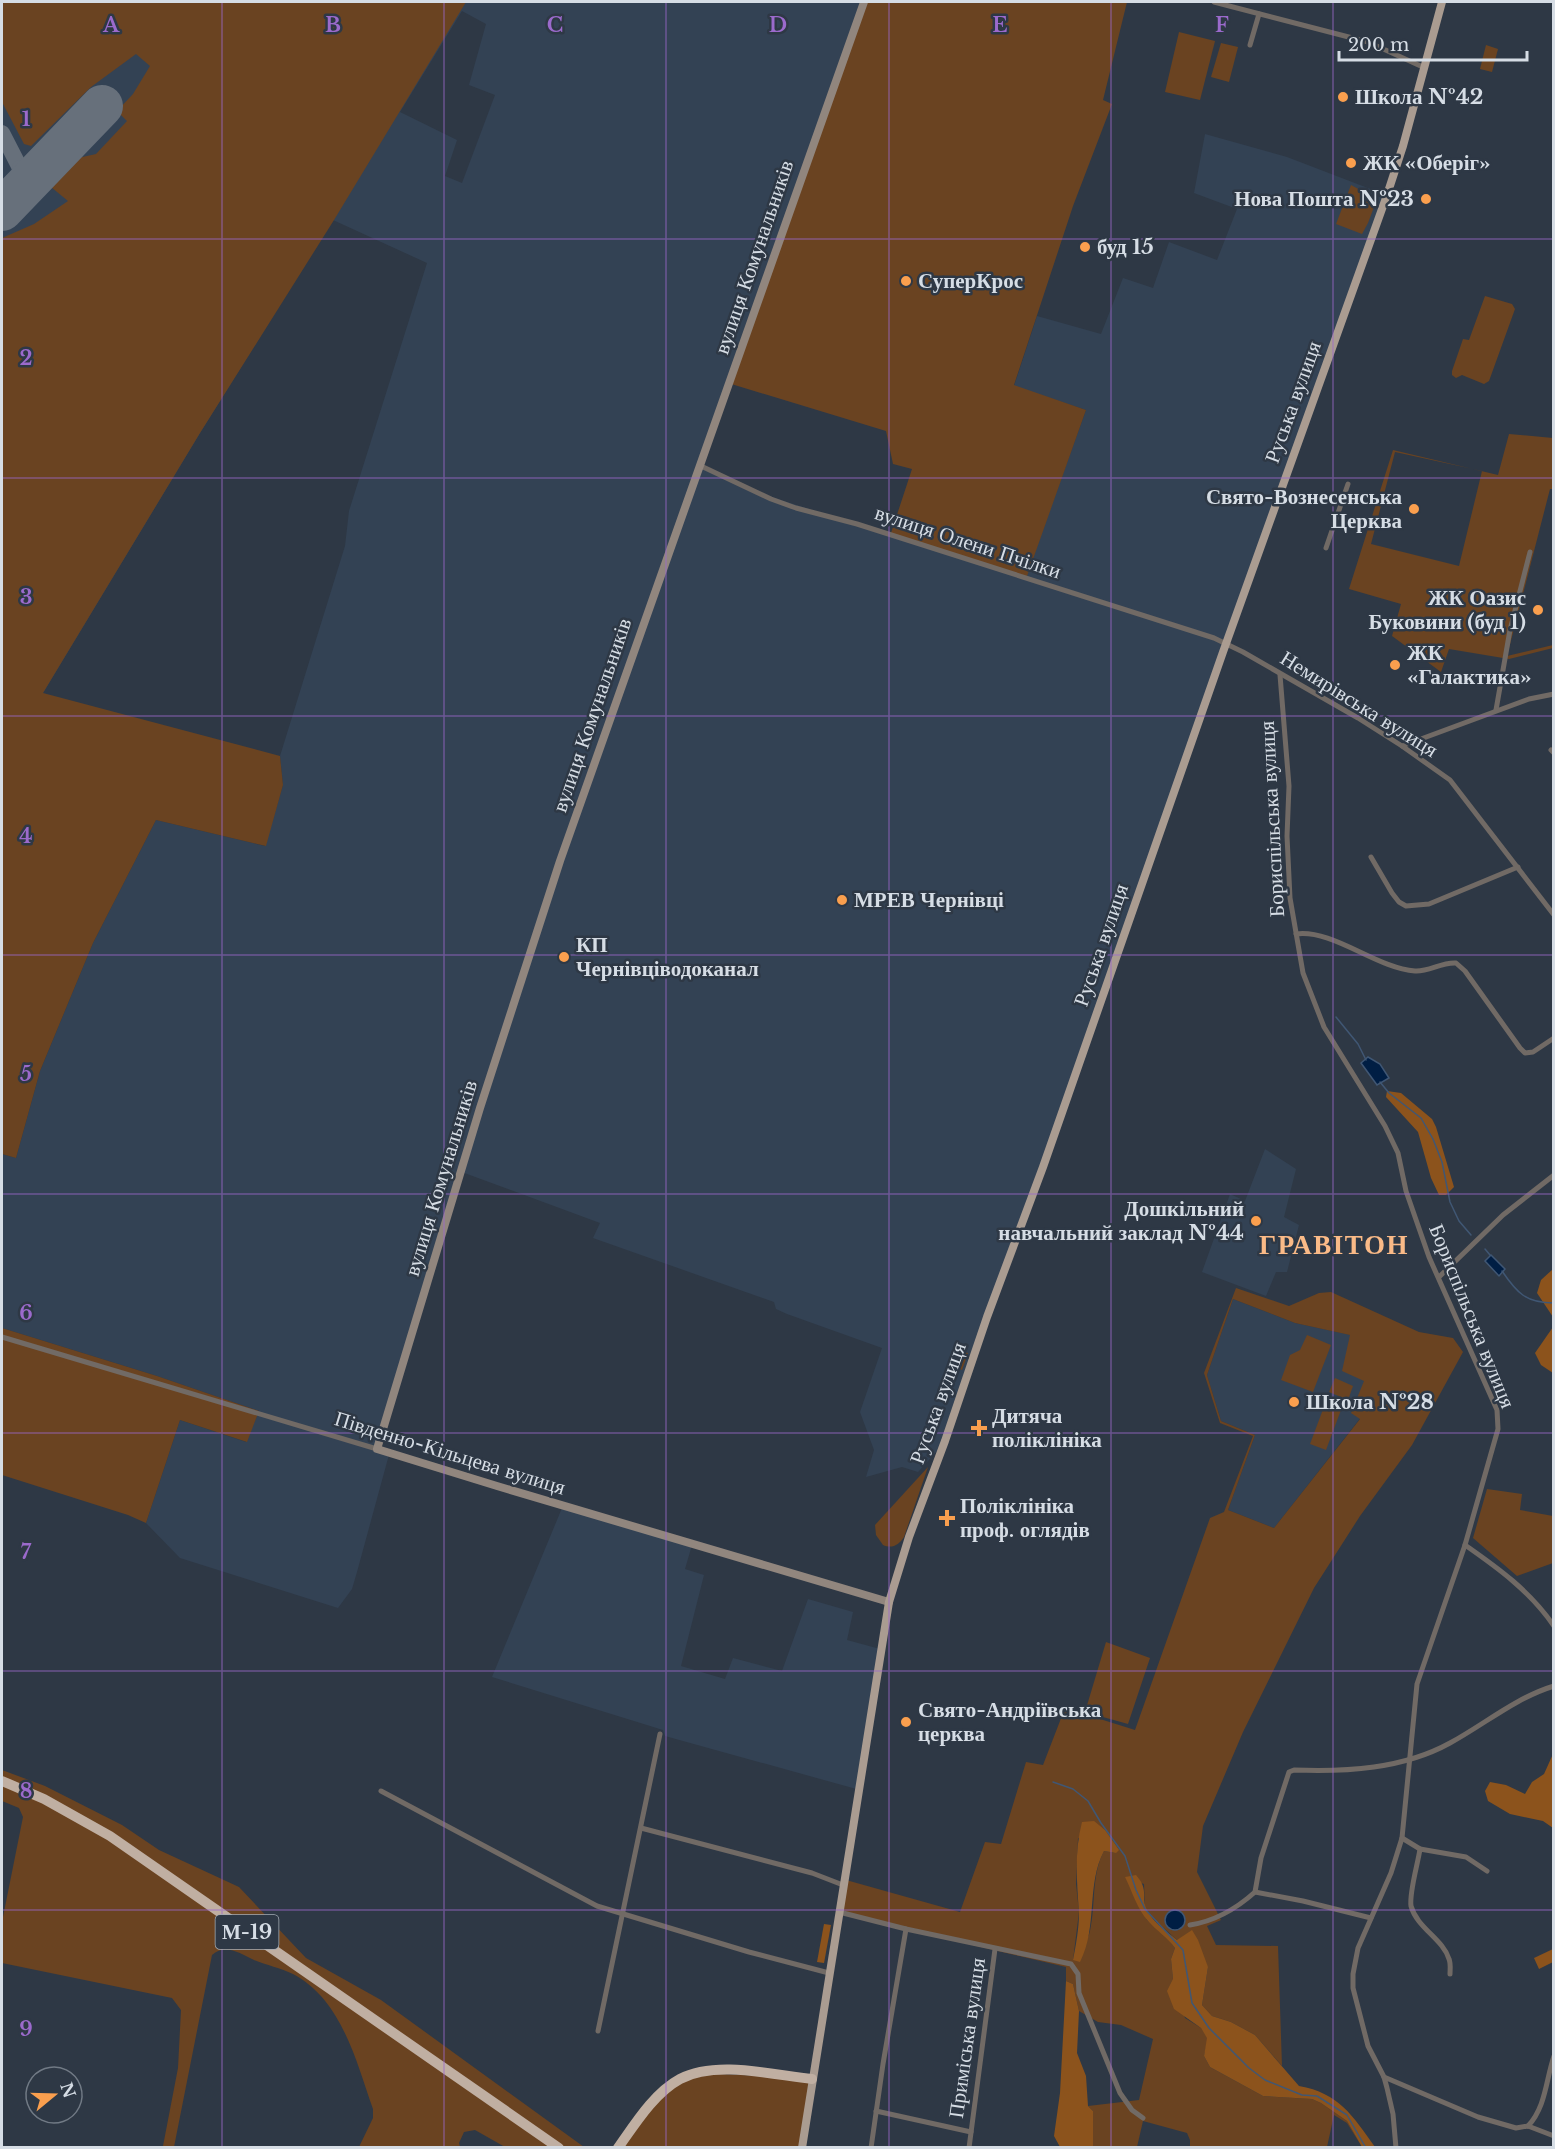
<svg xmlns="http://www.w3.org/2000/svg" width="1555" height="2149" viewBox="0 0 1555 2149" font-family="'Libre Baskerville',serif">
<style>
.built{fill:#334254;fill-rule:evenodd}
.green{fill:#6a4321;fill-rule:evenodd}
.forest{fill:#8c531c}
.water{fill:#001e44;stroke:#405774;stroke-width:1.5}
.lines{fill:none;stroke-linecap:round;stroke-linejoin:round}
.stream{stroke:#405774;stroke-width:1.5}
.taxiway{stroke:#67707b;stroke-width:16}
.runway{stroke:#67707b;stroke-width:42}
.street{stroke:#716a65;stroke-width:5}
.secondary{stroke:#91867e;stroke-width:8}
.primary{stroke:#aa9c91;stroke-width:8}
.highway{stroke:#c0afa2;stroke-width:10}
.grid{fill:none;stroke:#9b6acc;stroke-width:1.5;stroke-opacity:0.55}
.poi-dot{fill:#fa9f4e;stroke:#2e3845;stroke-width:2}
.labels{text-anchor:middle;stroke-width:5;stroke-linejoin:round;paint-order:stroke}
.shield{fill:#2e3845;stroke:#a4acb5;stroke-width:1.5}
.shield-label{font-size:20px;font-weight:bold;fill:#d6dde5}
.poi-label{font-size:21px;font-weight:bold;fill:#d6dde5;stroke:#2e3845;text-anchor:start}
.street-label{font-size:21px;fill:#d6dde5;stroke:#2e3845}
.district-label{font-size:27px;font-weight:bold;letter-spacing:1.5px;fill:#faba87;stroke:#2e3845}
.grid-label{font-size:20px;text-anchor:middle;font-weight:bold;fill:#9b6acc;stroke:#2e3845;stroke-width:5;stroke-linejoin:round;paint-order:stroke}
</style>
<rect width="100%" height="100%" fill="#2e3845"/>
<g class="built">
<path d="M2,2H862L699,465L741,487L1025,579L1086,410L1014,386L1037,316L1101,334L1123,278L1153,288L1169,242L1217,260L1237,209L1194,193L1205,134L1287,157L1386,195L946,1441L918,1472L902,1467L866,1477L874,1450L860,1412L882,1348L787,1314L776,1309L774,1302L593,1238L600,1223L459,1171L376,1446L390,1451L357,1572L352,1589L338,1608L180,1558L146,1523L180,1420L246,1442L259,1411L157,1376L2,1328V1154L16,1158L40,1071L93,943L156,820L265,846L283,785L280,756L345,546L349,511L427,263L333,220L200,433L2,761ZM462,11L486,24L469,85L495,95L462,183L445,176L457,140L400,112Z"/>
<polygon points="1265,1149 1296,1169 1284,1217 1299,1225 1287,1272 1276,1272 1266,1296 1202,1272 1230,1194 1245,1201"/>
<polygon points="1233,1299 1295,1323 1398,1345 1387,1384 1274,1528 1228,1510 1255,1435 1221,1421 1207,1375"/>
<polygon points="562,1508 692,1545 685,1569 704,1575 681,1666 725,1679 733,1658 782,1671 808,1599 853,1612 847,1640 880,1649 860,1790 665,1736 663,1730 492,1677"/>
</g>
<g class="green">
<polygon points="2,2 466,2 334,220 200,433 43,693 280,756 283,785 266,846 156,820 93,943 40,1071 16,1158 2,1154 2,238 34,224 68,201 51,187 78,158 96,154 127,121 117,111 133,94 150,66 136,54 91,87 31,146 24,144 2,102"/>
<polygon points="862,2 1127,2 1103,100 1112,104 1073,206 1014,385 1086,410 1026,579 890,536 912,469 893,464 886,431 728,383"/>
<polygon points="1179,32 1215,41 1200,100 1165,92"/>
<polygon points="1221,43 1238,47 1229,82 1211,77"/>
<polygon points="1486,45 1498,49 1492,72 1480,69"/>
<polygon points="1351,185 1377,199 1368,223 1362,234 1336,224"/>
<polygon points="1485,296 1512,304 1515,309 1489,381 1484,384 1462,375 1456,378 1452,375 1452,371 1463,339 1469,340"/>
<path d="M1509,434L1553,438V489H1550L1507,656L1553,645V648L1509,659L1449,649L1441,672L1392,636L1401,604L1349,589L1393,450L1498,475ZM1395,452L1482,471L1459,566L1371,544Z"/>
<path d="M1236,1288L1289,1306L1319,1293L1331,1292L1419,1332L1453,1338L1463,1352L1412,1445L1360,1516L1314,1588L1243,1732L1203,1826L1197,1872L1221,1920L1207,1926L1216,1945L1278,1946L1282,2066L1255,2035L1231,2022L1212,2016L1202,2005L1208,1967L1159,1924L1145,1908L1144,1884L1126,1878L1147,1920L1167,1937L1175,1948L1171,1959L1173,1979L1185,2018L1201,2028L1208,2038L1204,2056L1210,2067L1263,2096L1312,2099L1321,2103L1347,2121L1362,2147L1347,2123L1334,2115L1327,2147H1190V2140L1187,2133L1143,2121L1137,2147H1093V2111L1088,2106L1139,2100L1153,2039L1121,2025L1098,2022L1079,2011L1073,1984L1066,1981V1967L840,1914L846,1880L960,1912L985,1842L1001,1844L1026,1762L1043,1765L1065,1708L1135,1730L1210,1518L1224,1512L1253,1436L1220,1423L1204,1373ZM1233,1299L1295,1323L1350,1335L1342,1371L1364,1381L1351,1413L1360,1419L1274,1528L1228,1510L1255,1435L1221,1421L1207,1375ZM1078,1838L1116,1853L1104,1851C1091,1876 1096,1904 1090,1931C1088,1941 1079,1951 1073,1960L1079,1912L1076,1884Z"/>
<polygon points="2,1328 157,1376 259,1411 247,1442 180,1420 146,1523 128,1515 2,1475"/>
<polygon points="1307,1335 1331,1345 1313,1392 1281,1380 1290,1355 1300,1350"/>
<polygon points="955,1350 968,1353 962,1370 950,1365"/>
<polygon points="1335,1378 1353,1386 1348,1400 1329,1392"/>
<polygon points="1328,1396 1344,1402 1326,1450 1310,1444"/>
<path d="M928,1467L904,1537C899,1545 892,1549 883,1545L876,1535L875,1525Z"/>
<polygon points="1487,1489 1522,1494 1520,1510 1553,1516 1553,1563 1517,1576 1473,1538"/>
<polygon points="1106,1642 1150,1658 1128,1724 1085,1712"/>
<path d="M2,1770L45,1786L122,1825L159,1850L239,1887L306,1958L381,2000L584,2147H505L475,2130L464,2132L459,2143L460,2147H359L373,2118V2109C356,2061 342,2000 293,1974C281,1968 266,1965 254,1960C240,1953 225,1943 212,1955L174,2147H164L163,2146L178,2068L181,2010L172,1998L2,1963V1922L23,1817L19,1808L2,1801Z"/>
<polygon points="693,2073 814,2078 804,2147 612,2148 646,2108"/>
</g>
<g class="forest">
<polygon points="1387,1091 1401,1093 1432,1119 1436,1127 1454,1187 1446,1195 1439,1195 1431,1178 1418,1132 1386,1097"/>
<polygon points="1553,1269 1553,1317 1537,1293 1541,1280"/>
<polygon points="1553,1327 1553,1373 1541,1365 1535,1353"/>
<polygon points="1553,1754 1553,1828 1543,1821 1510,1814 1488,1801 1485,1791 1490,1782 1506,1785 1525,1794 1532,1782 1544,1774"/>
<path d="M1094,1821L1105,1830L1119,1850L1116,1853L1104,1851C1086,1885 1098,1927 1080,1962L1073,1960C1076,1945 1079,1928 1079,1913C1077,1881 1074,1853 1082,1822Z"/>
<path d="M1136,1875C1150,1891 1140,1897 1147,1910C1153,1922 1166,1931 1177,1940L1192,1930L1198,1940L1208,1967L1202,2005L1212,2016L1231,2022L1255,2035L1299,2086C1339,2093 1353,2116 1375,2147H1362L1347,2121L1321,2103L1312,2099L1263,2096L1210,2067L1204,2056L1207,2038L1201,2028L1174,2009L1167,1991L1173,1979L1171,1959L1175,1948C1167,1937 1157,1931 1148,1921C1137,1909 1132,1891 1125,1877Z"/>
<polygon points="824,1924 831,1925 824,1963 817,1962"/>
<polygon points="1553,1949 1553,1962 1539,1969 1534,1958"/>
<polygon points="1066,1981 1073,1984 1079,2011 1077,2053 1086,2076 1088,2106 1093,2111 1093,2147 1060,2147 1054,2136 1060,2093"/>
</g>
<g class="water">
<polygon points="1368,1057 1380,1064 1389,1078 1377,1085 1361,1063"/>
<polygon points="1491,1255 1505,1269 1499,1276 1485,1261"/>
<circle cx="1175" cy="1920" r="10"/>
</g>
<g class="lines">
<g class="stream">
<polyline points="1336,1017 1358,1044 1366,1060"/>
<polyline points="1380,1082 1389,1093 1421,1118 1433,1139 1442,1162 1450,1202 1459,1221 1471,1235"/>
<polyline points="1485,1249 1490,1255"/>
<path d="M1502,1271C1517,1293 1526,1303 1554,1303"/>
<polyline points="1053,1782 1073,1789 1088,1801 1101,1823 1125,1856 1136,1890 1145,1909 1183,1950 1192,2003 1209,2028 1249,2068 1265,2080 1302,2095 1317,2096 1347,2115 1366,2148"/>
</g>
<g class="taxiway">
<polyline points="2,133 20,168"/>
<polyline points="17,194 25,184 20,168 31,173 45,165"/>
</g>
<polyline class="runway" points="2,210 102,106"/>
<g class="street">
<polyline points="1214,2 1368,42 1425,68"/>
<polyline points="1250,45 1259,14"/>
<polyline points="701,466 771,499 796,508 857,524 1214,638 1243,652 1358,718 1402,746 1450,780 1554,915"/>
<polyline points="1326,548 1348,484"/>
<polyline points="1280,675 1289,786 1287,836 1290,898 1303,973 1324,1027 1385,1126 1398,1153 1406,1191 1429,1257 1497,1410 1498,1429 1465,1545 1417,1684 1402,1838 1391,1873 1358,1948 1353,1974 1353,1988 1368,2046 1384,2077 1387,2088 1393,2114 1396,2148"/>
<polyline points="1496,710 1510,630 1530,552"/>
<polyline points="1402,746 1529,699 1554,694"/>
<polyline points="1551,750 1554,753"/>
<polyline points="1371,857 1392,893 1399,902 1406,906 1429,904 1518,867"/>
<path d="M1296,934C1333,929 1376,968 1415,971C1429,972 1441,962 1456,963L1465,971L1520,1048L1525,1053L1533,1052L1554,1038"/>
<polyline points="1439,1277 1503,1215 1554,1175"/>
<polyline points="2,1337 377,1449"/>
<path d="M1465,1545C1498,1568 1530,1591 1554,1626"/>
<polyline points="381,1791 597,1906 749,1952 829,1973"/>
<polyline points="641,1828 812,1873 843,1885"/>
<polyline points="1402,1838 1420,1849 1466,1857 1487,1871"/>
<path d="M1420,1849C1418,1863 1409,1893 1411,1906C1417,1928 1443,1939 1449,1959C1451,1964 1450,1969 1450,1974"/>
<path d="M1255,1892L1261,1858L1289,1772L1294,1770C1346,1772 1403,1769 1450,1743C1485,1724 1515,1698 1554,1686"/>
<polyline points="839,1912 906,1929 1071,1964 1078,1974 1079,1993 1120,2093 1132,2110 1143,2118"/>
<path d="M1190,1925C1216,1921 1236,1909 1255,1892L1303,1901L1371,1918"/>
<polyline points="598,2031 660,1734"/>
<polyline points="1384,2077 1478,2117 1516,2128 1528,2126 1554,2136"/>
<polyline points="876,2111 971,2132"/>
<path d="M1528,2126C1546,2107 1546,2079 1554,2056"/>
<polyline points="871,2148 883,2064 906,1929"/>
<polyline points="969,2148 995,1949"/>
</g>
<polyline class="secondary" points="864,2 560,861 480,1108 377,1449 497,1486 889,1602"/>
<polyline class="primary" points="802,2148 889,1602 909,1537 945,1441 987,1317 1043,1167 1223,652 1387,195 1403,146 1442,2"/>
<g class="highway">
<polyline points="2,1781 44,1799 110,1836 559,2148"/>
<path d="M618,2148C635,2124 654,2093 680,2079C716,2060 773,2075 812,2079"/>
</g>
</g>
<path class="grid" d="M222,2V2148M444,2V2148M666,2V2148M889,2V2148M1111,2V2148M1333,2V2148M2,239H1554M2,478H1554M2,716H1554M2,955H1554M2,1194H1554M2,1433H1554M2,1671H1554M2,1910H1554"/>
<g class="poi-dot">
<circle cx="1343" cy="97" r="6"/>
<circle cx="1351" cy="163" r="6"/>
<circle cx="1426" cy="199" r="6"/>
<circle cx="1085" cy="247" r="6"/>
<circle cx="906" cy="281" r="6"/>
<circle cx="1414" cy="509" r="6"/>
<circle cx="1538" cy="610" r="6"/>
<circle cx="1395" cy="665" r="6"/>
<circle cx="842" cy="900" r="6"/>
<circle cx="564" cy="957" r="6"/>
<circle cx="1256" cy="1221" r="6"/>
<circle cx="1294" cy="1402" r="6"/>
<path d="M976 1419h6v6h6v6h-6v6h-6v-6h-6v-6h6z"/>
<path d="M944 1509h6v6h6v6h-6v6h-6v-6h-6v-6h6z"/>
<circle cx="906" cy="1722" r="6"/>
</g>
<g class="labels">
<rect class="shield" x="215.5" y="1915" width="63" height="34" rx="4.5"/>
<g class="shield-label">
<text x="247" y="1939">М-19</text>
</g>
<g class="poi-label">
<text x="1355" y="104">Школа №42</text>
<text x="1363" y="170">ЖК «Оберіг»</text>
<text x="1414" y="206" text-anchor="end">Нова Пошта №23</text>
<text x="1097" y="254">буд 15</text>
<text x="918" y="288">СуперКрос</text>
<text x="1402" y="504" text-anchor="end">Свято-Вознесенська<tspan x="1402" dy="24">Церква</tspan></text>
<text x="1526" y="605" text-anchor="end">ЖК Оазис<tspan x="1526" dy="24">Буковини (буд 1)</tspan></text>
<text x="1407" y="660">ЖК<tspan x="1407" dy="24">«Галактика»</tspan></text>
<text x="854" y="907">МРЕВ Чернівці</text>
<text x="576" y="952">КП<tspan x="576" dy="24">Чернівціводоканал</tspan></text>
<text x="1244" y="1216" text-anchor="end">Дошкільний<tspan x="1244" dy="24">навчальний заклад №44</tspan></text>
<text x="1306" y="1409">Школа №28</text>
<text x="992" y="1423">Дитяча<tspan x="992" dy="24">поліклініка</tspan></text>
<text x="960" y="1513">Поліклініка<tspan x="960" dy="24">проф. оглядів</tspan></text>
<text x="918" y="1717">Свято-Андріївська<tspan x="918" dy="24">церква</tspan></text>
</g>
<g class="street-label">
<text transform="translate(754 257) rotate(-71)" y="7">вулиця Комунальників</text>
<text transform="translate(1293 402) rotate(-70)" y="7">Руська вулиця</text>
<text transform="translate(968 542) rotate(18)" y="7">вулиця Олени Пчілки</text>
<text transform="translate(1359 704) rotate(32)" y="7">Немирівська вулиця</text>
<text transform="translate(592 715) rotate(-71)" y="7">вулиця Комунальників</text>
<text transform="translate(1272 819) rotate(-93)" y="7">Бориспільська вулиця</text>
<text transform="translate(1101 945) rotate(-71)" y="7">Руська вулиця</text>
<text transform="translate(441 1178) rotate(-73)" y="7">вулиця Комунальників</text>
<text transform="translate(1472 1316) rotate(68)" y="7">Бориспільська вулиця</text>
<text transform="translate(938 1403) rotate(-70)" y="7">Руська вулиця</text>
<text transform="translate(450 1453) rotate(17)" y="7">Південно-Кільцева вулиця</text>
<text transform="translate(967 2038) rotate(-82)" y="7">Приміська вулиця</text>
</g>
<g class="district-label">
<text x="1334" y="1254">ГРАВІТОН</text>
</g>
</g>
<g class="grid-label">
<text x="111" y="32">A</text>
<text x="333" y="32">B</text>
<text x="555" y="32">C</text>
<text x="778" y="32">D</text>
<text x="1000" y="32">E</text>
<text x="1222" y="32">F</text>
<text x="26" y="126">1</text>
<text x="26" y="365">2</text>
<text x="26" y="604">3</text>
<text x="26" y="843">4</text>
<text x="26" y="1081">5</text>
<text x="26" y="1320">6</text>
<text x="26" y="1559">7</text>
<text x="26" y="1798">8</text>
<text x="26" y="2036">9</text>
</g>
<rect width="1555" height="2149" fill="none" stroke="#d6dde5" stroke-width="6"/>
<g transform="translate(54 2095) rotate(71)"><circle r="28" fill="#2e3845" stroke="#717a85" stroke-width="1.5"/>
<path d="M0-4.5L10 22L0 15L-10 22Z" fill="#fa9f4e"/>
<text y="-9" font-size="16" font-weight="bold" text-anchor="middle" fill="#d6dde5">N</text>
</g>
<path d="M1339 51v9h188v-9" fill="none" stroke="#d6dde5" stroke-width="3"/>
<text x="1348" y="51" font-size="18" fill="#d6dde5" stroke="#2e3845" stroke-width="4.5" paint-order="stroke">200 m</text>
</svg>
